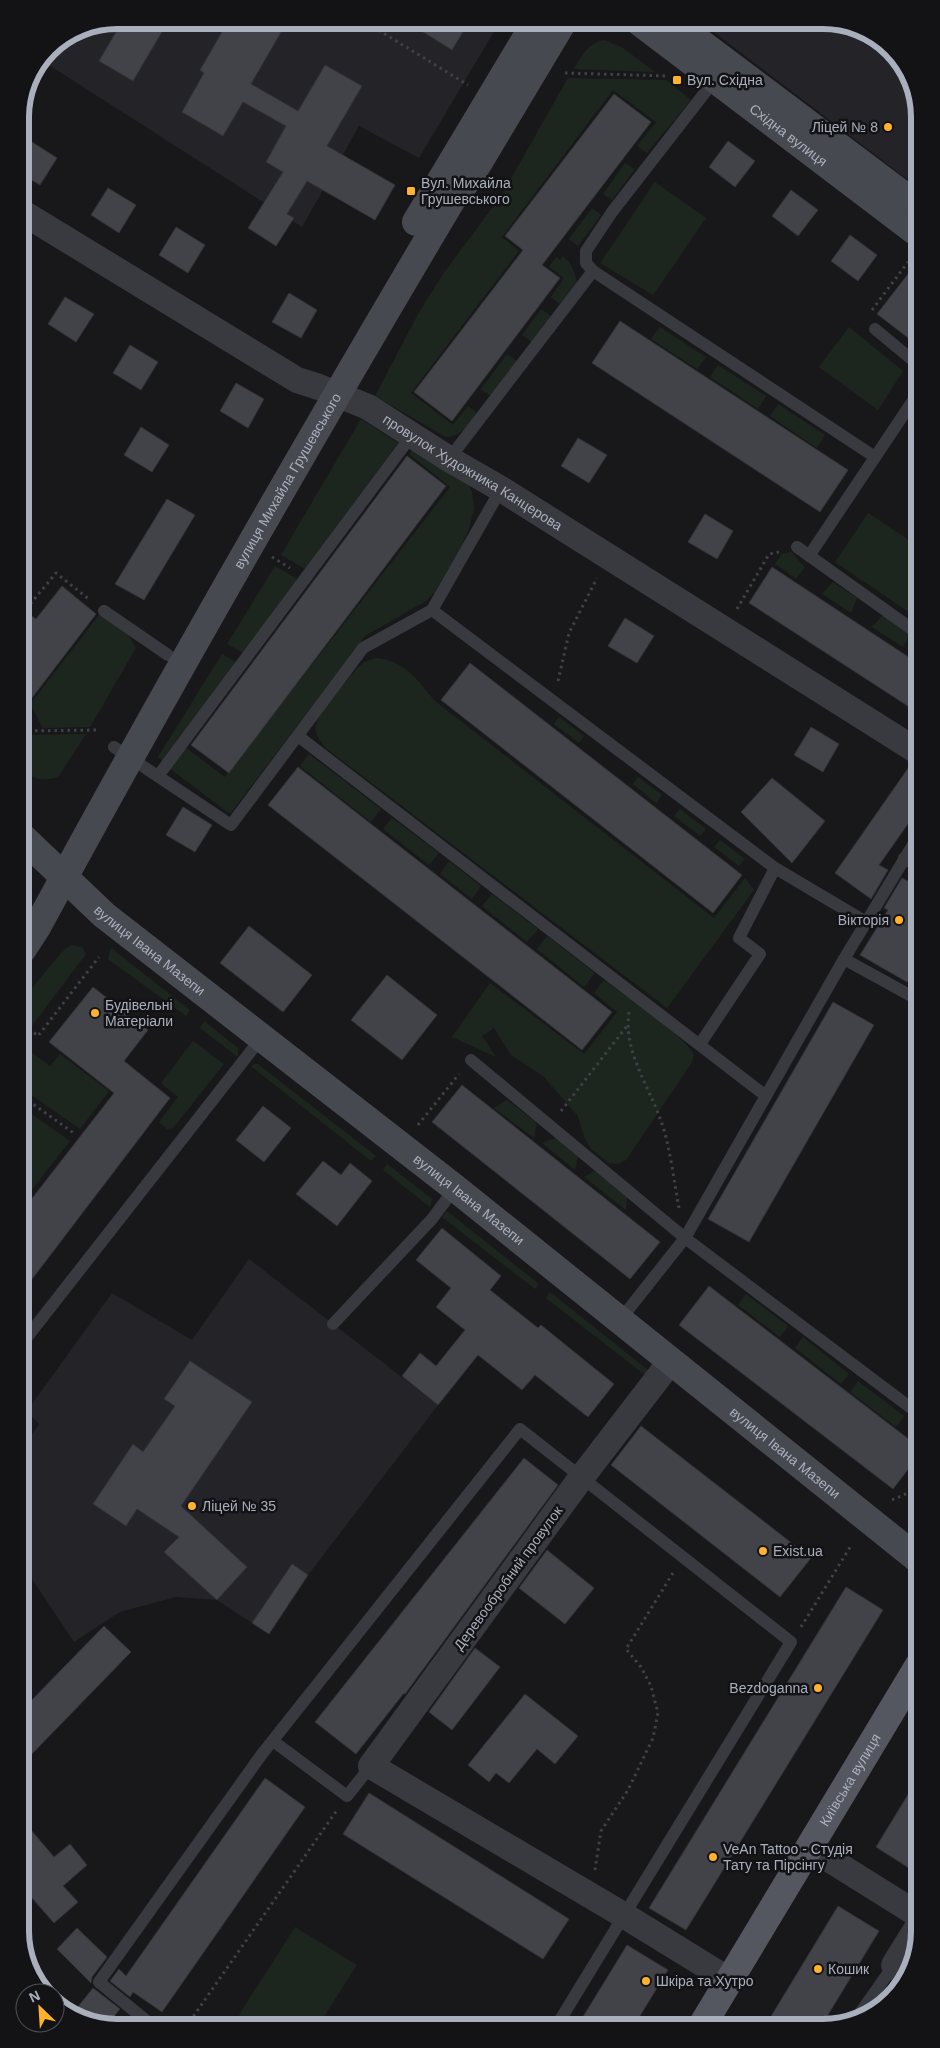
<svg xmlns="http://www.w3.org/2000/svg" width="940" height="2048" viewBox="0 0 940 2048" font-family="Helvetica,sans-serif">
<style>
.built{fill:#242428}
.green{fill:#1d261e}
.building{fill:#424348;stroke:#323237}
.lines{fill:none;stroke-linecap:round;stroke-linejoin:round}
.path{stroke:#3e4147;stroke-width:3;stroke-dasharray:2.5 4;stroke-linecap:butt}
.lane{stroke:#393a40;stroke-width:12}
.street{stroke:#393a40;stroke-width:26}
.secondary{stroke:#464950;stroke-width:28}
.primary{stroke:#54575f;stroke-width:28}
.poi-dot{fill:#ffb32c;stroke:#131316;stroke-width:2}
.labels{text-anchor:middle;stroke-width:5;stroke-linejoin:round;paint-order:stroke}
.poi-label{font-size:14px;fill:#a9afbc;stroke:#131316;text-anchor:start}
.street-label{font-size:14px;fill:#a9afbc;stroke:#131316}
.rim{fill:none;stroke:#a9afbc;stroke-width:6}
</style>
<rect width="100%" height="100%" fill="#18181b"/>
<g class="built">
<polygon points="117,20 501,20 419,158 359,126 302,227 41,60 49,48 80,27"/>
<polygon points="698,20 830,20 882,40 915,86 915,185"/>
<polygon points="249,1259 438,1405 308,1575 269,1634 217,1600 176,1597 120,1612 74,1642 24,1567 24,1446 39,1424 27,1411 112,1293 192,1340"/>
</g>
<g class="green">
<path d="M604,40L623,48L655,72L574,69C582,56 588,43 604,40Z"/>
<path d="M568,78L666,80L691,100L647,153L637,146L656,122L613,90L502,237L519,251L411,393L453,425L468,406L477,413C468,424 462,437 446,437L375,396L417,316L443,274L501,196Z"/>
<polygon points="625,163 635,169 612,200 603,194"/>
<polygon points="655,182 706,218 653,295 600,263"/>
<polygon points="592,208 601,215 578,246 569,239"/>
<path d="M563,256C572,263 574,271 577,282L560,304L551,297L564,278L549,267L556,257L560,260Z"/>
<polygon points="541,309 551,316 532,342 522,335"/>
<polygon points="660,327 706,357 697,369 651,339"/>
<polygon points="849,327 903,371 878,410 819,367"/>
<polygon points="507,354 517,361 490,396 481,389"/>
<polygon points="718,365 766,396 758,409 710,377"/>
<polygon points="778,404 825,435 817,448 770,416"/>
<polygon points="361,419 398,443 305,569 281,555"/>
<polygon points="416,444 467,480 472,492 474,508 469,529 459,551 435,592 426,601 365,636 230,814 169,768 185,747 225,777 450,487 409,454"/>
<polygon points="868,513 916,545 916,617 835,562"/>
<polygon points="791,552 805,567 796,579 775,564 782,554"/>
<polygon points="275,566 297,579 243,653 227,644"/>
<polygon points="833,582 857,598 851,613 822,594"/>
<polygon points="99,615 128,634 136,648 90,727 43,728 30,704"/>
<polygon points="883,615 908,632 907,640 903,647 872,627"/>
<polygon points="222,654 236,662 163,761 158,757"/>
<path d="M375,658C405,660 417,680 435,701L714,918L745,878L754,890L667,1008L327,749C321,742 314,735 316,725C319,711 347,680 357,668L364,662Z"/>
<polygon points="559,717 584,736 579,743 554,724"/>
<path d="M86,734L58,777C45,781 35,780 24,771L22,735Z"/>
<polygon points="309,754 381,809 371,822 300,766"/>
<polygon points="638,777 662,795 656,803 633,784"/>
<polygon points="680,809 706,829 700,836 674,816"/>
<polygon points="392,818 439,853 429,865 383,829"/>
<polygon points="720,840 745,859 739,866 714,847"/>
<polygon points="449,861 481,886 472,899 440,874"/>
<polygon points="492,894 538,929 527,942 482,906"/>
<polygon points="547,936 595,973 584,987 537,949"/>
<polygon points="71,945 82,947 86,954 31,1027 23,1030 23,999 61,953"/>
<polygon points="111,948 190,1010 186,1016 108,959"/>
<path d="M604,980C623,994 686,1037 694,1055L692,1062L626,1160L618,1164L609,1163L591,1149L584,1137L578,1116L543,1076L511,1055L494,1028L482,1036L496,1057L452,1037L490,983L584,1054L617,1012L594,993Z"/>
<polygon points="204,1021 238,1048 238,1057 200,1028"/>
<polygon points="193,1041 224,1064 173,1128 167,1129 159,1122 178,1097 161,1083"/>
<polygon points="23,1046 50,1066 60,1054 109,1091 80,1129 23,1089"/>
<polygon points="255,1064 258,1064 376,1156 371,1161 251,1066"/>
<polygon points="507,1100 537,1123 534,1138 494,1108"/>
<polygon points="30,1113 70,1141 23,1201 23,1123"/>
<polygon points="556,1138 578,1156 575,1170 542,1143"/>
<polygon points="387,1164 432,1199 430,1207 383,1170"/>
<polygon points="595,1171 627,1196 626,1210 584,1177"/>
<polygon points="447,1211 539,1284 535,1289 442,1217"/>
<polygon points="550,1292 648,1370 645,1375 546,1298"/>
<polygon points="746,1294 788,1326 780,1337 738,1305"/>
<polygon points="803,1337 849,1374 841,1384 795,1348"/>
<polygon points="858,1381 904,1416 896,1427 850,1392"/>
<polygon points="295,1927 357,1965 318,2026 258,2027 239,2015"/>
</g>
<g class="building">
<polygon points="123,20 169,20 133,81 99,61"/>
<polygon points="229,20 288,20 251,84 298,111 325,65 362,86 327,146 395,185 375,220 307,181 287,214 294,218 276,246 248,228 283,172 266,162 286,126 243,102 223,136 182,112 204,73 200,70"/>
<polygon points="404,20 470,20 452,50"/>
<polygon points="614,94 651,122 542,265 560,278 452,421 414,392 523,250 505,236"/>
<polygon points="29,140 57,158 40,185 20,173 20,154"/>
<polygon points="728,141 755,161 735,187 709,167"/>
<polygon points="108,188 136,205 119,233 91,215"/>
<polygon points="791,190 818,210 798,236 772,216"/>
<polygon points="176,227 205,245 188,273 159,255"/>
<polygon points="850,235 877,255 858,281 831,261"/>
<polygon points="915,265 915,343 877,314"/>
<polygon points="289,293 317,310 301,338 272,322"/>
<polygon points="65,297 94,314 76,342 48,324"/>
<polygon points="620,321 848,470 820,512 592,363"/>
<polygon points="130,345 158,362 141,390 113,373"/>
<polygon points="236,383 264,399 248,428 220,411"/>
<polygon points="141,427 169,445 152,472 124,455"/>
<polygon points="578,438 607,455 589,483 561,466"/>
<polygon points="407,456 446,486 229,773 191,745"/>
<polygon points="167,499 195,515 144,600 115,584"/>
<polygon points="705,514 733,531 717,559 688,542"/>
<polygon points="772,567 916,662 917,712 749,603"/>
<polygon points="62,586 96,614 22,711 22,626 30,615 36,619"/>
<polygon points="625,618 654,636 637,663 608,646"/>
<polygon points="470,663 742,875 713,913 441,700"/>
<polygon points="811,727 839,744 823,772 794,755"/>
<polygon points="911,764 917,766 917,811 879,865 888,870 871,899 835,873"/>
<polygon points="298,767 612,1012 582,1050 268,805"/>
<polygon points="772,778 825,821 792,863 741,812"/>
<polygon points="183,807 212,825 195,852 166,835"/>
<polygon points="902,878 917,886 917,965 907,982 860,955 888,910 884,908"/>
<polygon points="249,926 312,975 283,1012 220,963"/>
<polygon points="387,975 437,1015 402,1060 351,1020"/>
<polygon points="93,987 148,1030 124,1061 170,1098 23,1291 23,1210 114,1093 49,1042"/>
<polygon points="833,1002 874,1025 749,1242 708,1219"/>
<polygon points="462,1085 660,1242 630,1279 432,1122"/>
<polygon points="263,1106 291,1128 264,1162 236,1140"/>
<polygon points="323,1161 341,1175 350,1163 372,1181 337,1226 296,1194"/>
<polygon points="442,1228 501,1276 490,1290 538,1328 541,1325 614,1384 588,1417 535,1375 522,1390 478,1355 438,1405 402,1376 420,1353 436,1366 465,1330 436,1307 451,1288 416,1260"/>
<polygon points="709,1286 919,1447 919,1455 893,1489 679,1325"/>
<polygon points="190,1361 252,1402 181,1506 247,1567 217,1600 164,1552 179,1537 137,1509 126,1526 93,1504 133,1444 143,1452 175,1406 164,1399"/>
<polygon points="641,1426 811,1558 780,1597 611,1465"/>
<polygon points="524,1458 558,1485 405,1694 404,1693 356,1754 315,1722"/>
<polygon points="547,1550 594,1588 565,1624 519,1588"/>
<polygon points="292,1564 308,1575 269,1634 252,1623"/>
<polygon points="846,1587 883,1610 686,1930 649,1908"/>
<polygon points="104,1626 131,1652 25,1761 25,1707"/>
<polygon points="475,1648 500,1667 452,1730 429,1712"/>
<polygon points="525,1694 578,1736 555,1764 537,1749 509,1783 496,1773 489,1782 468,1765"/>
<polygon points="920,1775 920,1875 876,1847"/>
<polygon points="265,1778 305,1807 162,2012 133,1992 130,1997 110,1981 119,1969 126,1976"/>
<polygon points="369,1793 569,1919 543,1959 343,1834"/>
<polygon points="25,1823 54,1857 70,1844 87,1865 63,1886 78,1902 54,1923 25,1890"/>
<polygon points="838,1906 879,1931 823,2023 767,2023"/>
<polygon points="77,1928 107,1957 92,1977 91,1983 57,1949"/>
<polygon points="627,1945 668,1970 635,2024 578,2025"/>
<polygon points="93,1988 120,2009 106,2026 73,2013"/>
</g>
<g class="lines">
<g class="path">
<polyline points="362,20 468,85"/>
<polyline points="565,73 667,76"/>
<polyline points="872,310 908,262"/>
<polyline points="272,557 290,568"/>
<polyline points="737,609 769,554 779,552"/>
<polyline points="22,614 56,573 90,600"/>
<polyline points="558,681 569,633 597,578"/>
<polyline points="22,731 97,730"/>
<path d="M629,1012C623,1051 649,1086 661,1121C670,1145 674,1182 679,1208"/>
<polyline points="23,1034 31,1030 38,1036 99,957"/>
<polyline points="23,1042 31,1031"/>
<polyline points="23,1097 75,1134"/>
<polyline points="561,1111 627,1026"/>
<polyline points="418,1125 459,1074"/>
<polyline points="892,1500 919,1488"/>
<polyline points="801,1627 852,1544"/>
<polyline points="595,1870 601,1831 628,1790 653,1738 658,1713 651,1686 641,1667 626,1649 673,1573"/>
<polyline points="186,2027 337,1810"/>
</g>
<g class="lane">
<polyline points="198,26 201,20"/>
<polyline points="593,271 875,457"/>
<polyline points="875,329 916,363"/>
<polyline points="449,459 593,271 586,263 586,251 612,212 717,77"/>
<polyline points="797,547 916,632"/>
<polyline points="809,556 916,396"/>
<polyline points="432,610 775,868 866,922"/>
<polyline points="104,611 168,655"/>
<polyline points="298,736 766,1096"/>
<polyline points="114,747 231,825 363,648 432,610 501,489"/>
<polyline points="158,776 412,435"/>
<polyline points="904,858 917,866"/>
<polyline points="844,959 917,838"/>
<polyline points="700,1044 760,954 739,938 775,868"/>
<polyline points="471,1060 685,1238 919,1414"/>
<polyline points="620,1320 685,1238 844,959 915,998 917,993"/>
<polyline points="333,1324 432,1219 455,1188"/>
<polyline points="24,1341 262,1037"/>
<polyline points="273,1741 347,1796 371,1766"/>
<polyline points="45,1990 49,1993"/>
<polyline points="853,2023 894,1965"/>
<polyline points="154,2027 99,1982 262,1754 520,1429 791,1642 557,2025"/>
</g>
<g class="street">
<path id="s1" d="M20,211L297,380L319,387L368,407L449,459L501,489L917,751"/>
<polyline points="671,1361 581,1478 371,1766 625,1916 729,1980"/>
<polyline points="824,1856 920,1916"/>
<polyline points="905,1975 894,1965 920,1923"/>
</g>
<g class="secondary">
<path id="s2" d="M637,20L915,231"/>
<polyline points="670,20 915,204"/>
<polyline points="416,222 537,20"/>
<path id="s3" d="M22,837L104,915L455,1188L919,1560"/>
<path id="s4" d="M22,950L37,927C170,682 309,440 451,201L470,177L564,20"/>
</g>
<path class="primary" id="s5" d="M703,2024L919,1665"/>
</g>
<g class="poi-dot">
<rect x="672" y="75" width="10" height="10" rx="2.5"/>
<circle cx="888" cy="127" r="5"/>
<rect x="406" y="186" width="10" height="10" rx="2.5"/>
<circle cx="899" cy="920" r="5"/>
<circle cx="95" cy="1013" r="5"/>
<circle cx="192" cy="1506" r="5"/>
<circle cx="763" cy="1551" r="5"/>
<circle cx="818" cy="1688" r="5"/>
<circle cx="713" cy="1857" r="5"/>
<circle cx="818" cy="1969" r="5"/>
<circle cx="646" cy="1981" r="5"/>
</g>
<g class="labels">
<g class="poi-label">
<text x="687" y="85">Вул. Східна</text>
<text x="878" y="132" text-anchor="end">Ліцей № 8</text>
<text x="421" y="188">Вул. Михайла<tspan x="421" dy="16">Грушевського</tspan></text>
<text x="889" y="925" text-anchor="end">Вікторія</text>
<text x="105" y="1010">Будівельні<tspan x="105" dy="16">Матеріали</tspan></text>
<text x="202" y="1511">Ліцей № 35</text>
<text x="773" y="1556">Exist.ua</text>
<text x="808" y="1693" text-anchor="end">Bezdoganna</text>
<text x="723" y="1854">VeAn Tattoo - Студія<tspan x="723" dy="16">Тату та Пірсінгу</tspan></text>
<text x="828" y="1974">Кошик</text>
<text x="656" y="1986">Шкіра та Хутро</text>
</g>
<g class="street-label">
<text dy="5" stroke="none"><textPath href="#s2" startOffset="190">Східна вулиця</textPath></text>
<text dy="5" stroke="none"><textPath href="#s1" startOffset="524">провулок Художника Канцерова</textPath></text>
<text dy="5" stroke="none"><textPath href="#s4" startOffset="539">вулиця Михайла Грушевського</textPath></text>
<text dy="5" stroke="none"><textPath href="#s3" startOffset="171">вулиця Івана Мазепи</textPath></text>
<text dy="5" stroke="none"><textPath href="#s3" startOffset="576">вулиця Івана Мазепи</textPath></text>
<text dy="5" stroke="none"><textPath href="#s3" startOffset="981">вулиця Івана Мазепи</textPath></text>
<text transform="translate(508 1578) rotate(-54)" y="5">Деревообробний провулок</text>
<text dy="5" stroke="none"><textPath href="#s5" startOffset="285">Київська вулиця</textPath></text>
</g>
</g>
<path d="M0 0H940V2048H0ZM117 29H823A88 88 0 0 1 911 117V1931A88 88 0 0 1 823 2019H117A88 88 0 0 1 29 1931V117A88 88 0 0 1 117 29Z" fill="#131316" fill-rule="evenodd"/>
<path class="rim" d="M117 29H823A88 88 0 0 1 911 117V1931A88 88 0 0 1 823 2019H117A88 88 0 0 1 29 1931V117A88 88 0 0 1 117 29Z"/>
<g transform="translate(40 2008) rotate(335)"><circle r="24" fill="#131316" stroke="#4f5158"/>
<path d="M0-4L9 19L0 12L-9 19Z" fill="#ffb32c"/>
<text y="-8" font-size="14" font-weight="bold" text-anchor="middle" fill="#a9afbc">N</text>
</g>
</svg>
